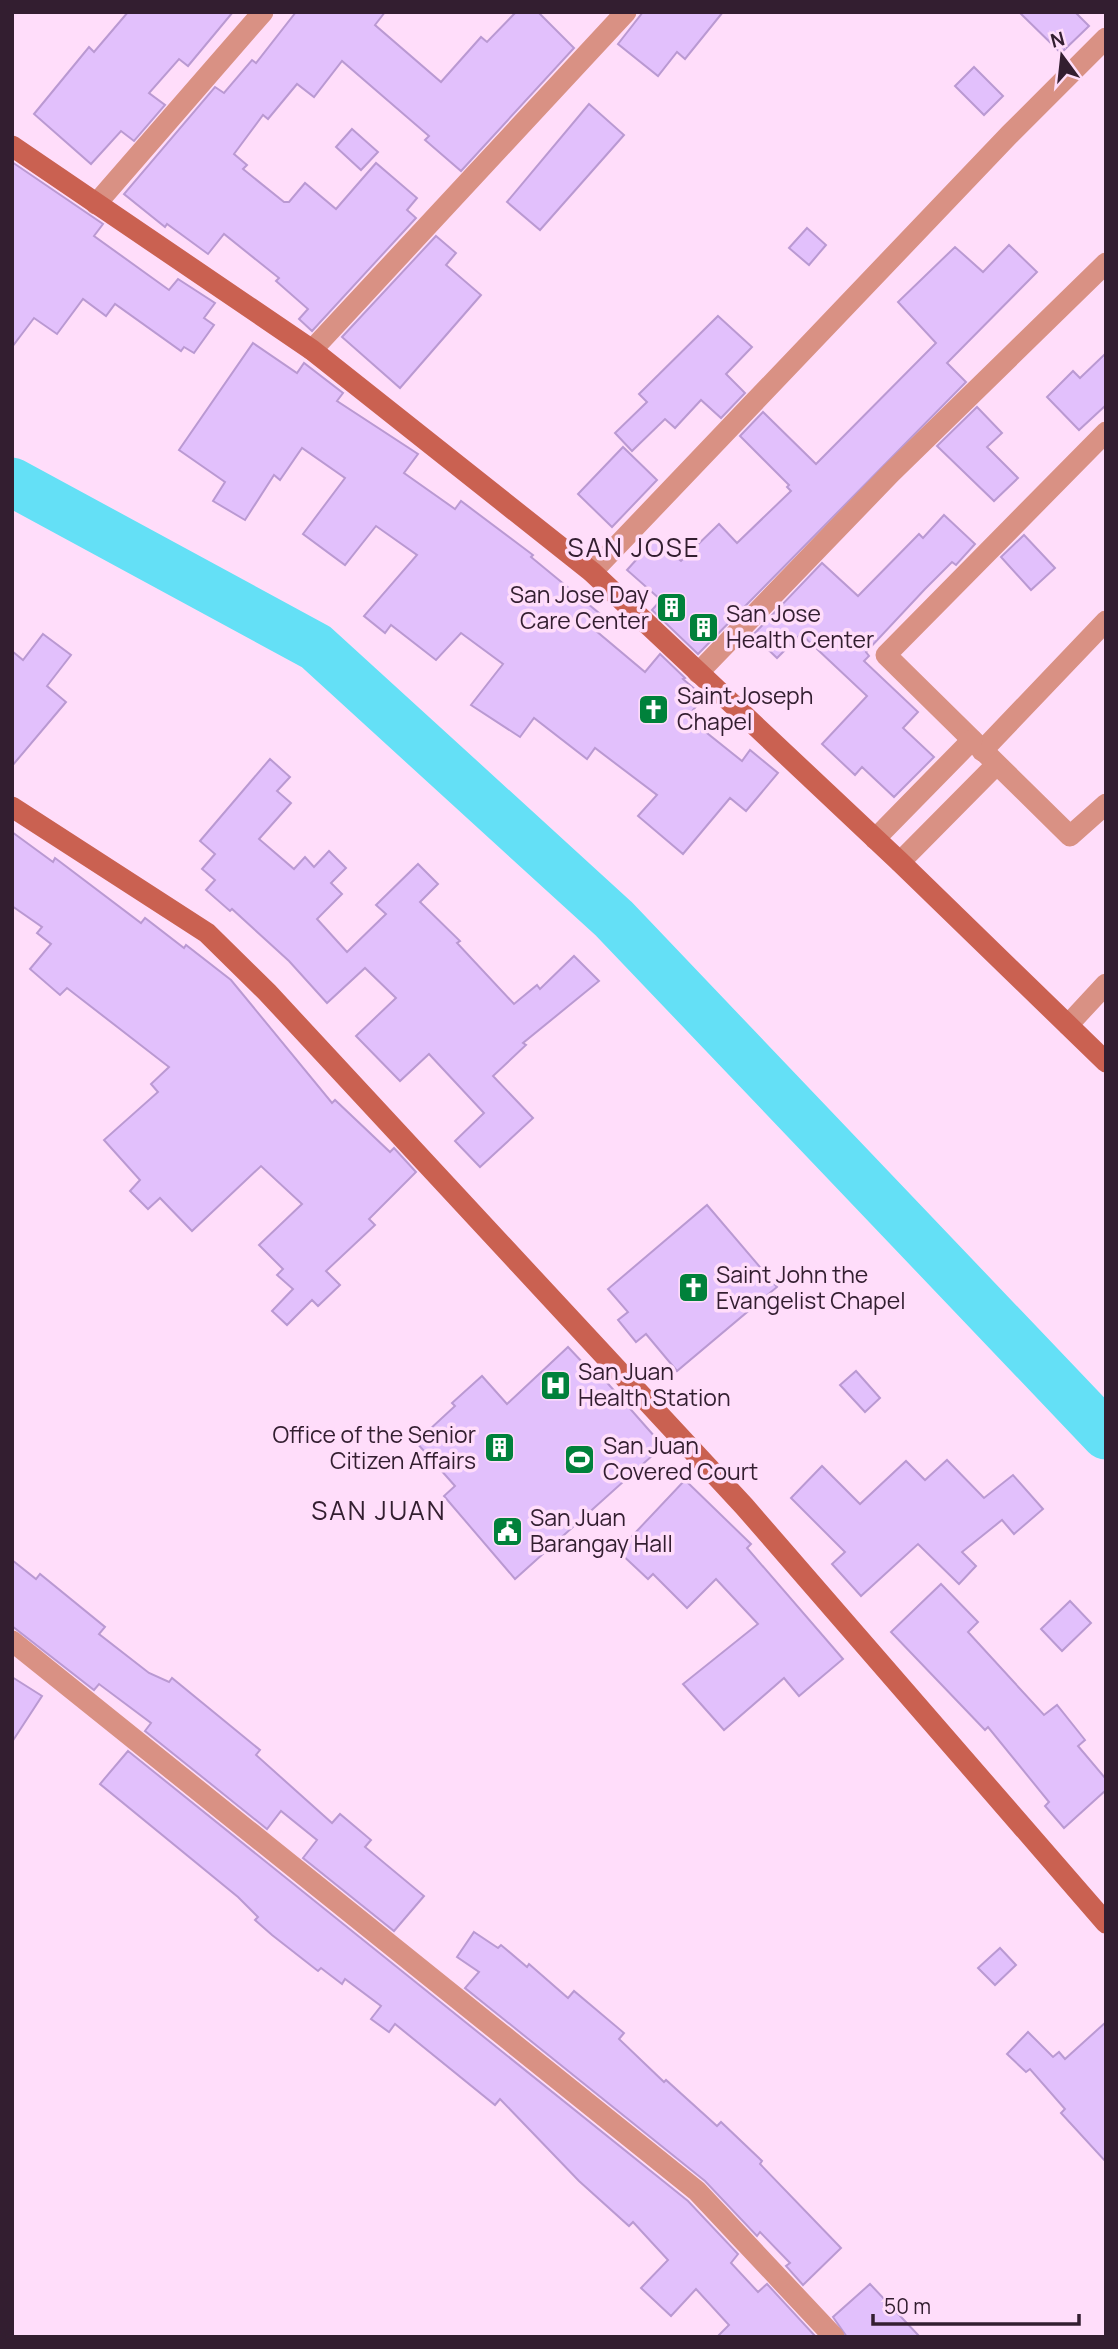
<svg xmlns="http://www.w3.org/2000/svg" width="1118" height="2349" viewBox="0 0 1118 2349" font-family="Manrope,sans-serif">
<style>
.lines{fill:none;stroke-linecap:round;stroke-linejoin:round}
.river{stroke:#64e0f6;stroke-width:49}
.building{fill:#e2c0fc;stroke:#ba99d2;stroke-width:2}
.street{stroke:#d99184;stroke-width:21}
.secondary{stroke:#ca6151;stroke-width:21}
.labels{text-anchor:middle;stroke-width:7;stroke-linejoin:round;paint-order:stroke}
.poi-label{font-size:23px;fill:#331e30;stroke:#ffddfa;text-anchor:start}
.quarter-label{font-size:26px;letter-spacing:2px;fill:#331e30;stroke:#ffddfa}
</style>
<rect width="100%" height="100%" fill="#ffddfa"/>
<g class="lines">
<polyline class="river" points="12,482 316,647 614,919 1106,1435"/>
</g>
<g class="building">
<polygon points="128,12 233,12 188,66 179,59 149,93 165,105 134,141 121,131 91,164 34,114 89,47 94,52"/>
<polygon points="296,12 385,12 375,25 441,82 481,37 487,42 516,12 538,12 574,48 461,171 425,140 429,136 342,61 314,97 297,84 268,119 263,115 234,154 247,165 243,169 284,202 289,202 305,183 336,209 376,163 417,198 407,210 416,218 312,331 299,319 308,309 276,281 279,278 224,234 208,254 167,224 165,227 124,194 215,87 224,93 252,60 256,63"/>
<polygon points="643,12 723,12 685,59 677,52 658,76 618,44"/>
<polygon points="1019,12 1075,12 1089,26 1061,53"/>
<polygon points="974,67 1003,96 984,115 955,86"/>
<polygon points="589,104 624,135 540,230 507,202"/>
<polygon points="352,129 378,152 361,170 336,147"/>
<polygon points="12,162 103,224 94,236 169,290 178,279 215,303 204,318 214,325 194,353 184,347 181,351 115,304 106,316 83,299 57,334 34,318 12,347"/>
<polygon points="807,228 826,245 809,265 789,248"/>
<polygon points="436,236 456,253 446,265 481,295 400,388 342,337"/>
<polygon points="1009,245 1037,272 947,363 966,382 698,654 652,610 661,600 627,570 655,539 681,561 719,524 737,543 791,491 787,487 789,485 740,436 763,412 816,464 936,343 898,302 955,247 983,272"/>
<polygon points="718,316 752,347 726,374 745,393 721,418 701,400 675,428 665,419 632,451 615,433 647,402 639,394"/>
<polygon points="253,343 297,373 304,363 343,393 337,401 418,454 404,473 455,509 461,501 533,555 531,557 605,618 595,630 645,672 660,654 685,678 683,679 704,697 693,710 713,726 707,733 742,761 750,750 778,773 746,811 730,798 683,854 638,816 657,795 595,748 587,759 534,718 520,737 471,705 503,664 461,633 436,660 391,625 385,633 364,616 417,555 376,526 345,565 303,534 345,478 302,448 280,480 274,475 245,520 213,501 225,482 179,450"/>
<polygon points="1106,353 1106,405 1079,430 1047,397 1073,371 1080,378"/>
<polygon points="977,407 1002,433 987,447 1018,478 994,501 937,446"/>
<polygon points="623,447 657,480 612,527 578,494"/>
<polygon points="944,515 975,544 956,565 952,562 925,589 866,652 869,656 864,661 918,712 903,728 934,757 894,797 862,767 855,775 822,744 867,696 801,634 777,658 753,635 822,563 858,596 919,534 923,538"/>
<polygon points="1024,535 1055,568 1031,590 1001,557"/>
<polygon points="43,634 71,655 47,686 66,702 12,766 12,651 23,660"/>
<polygon points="270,759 290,777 277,791 291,803 259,839 294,869 305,857 314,867 329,851 346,868 331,883 342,894 317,919 347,952 386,914 376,905 418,864 438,884 420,902 460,941 457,943 514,1004 537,985 540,989 574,956 599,981 523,1043 526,1045 493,1076 533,1118 480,1167 455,1141 484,1113 429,1054 400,1081 356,1036 396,998 365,968 327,1003 289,961 232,909 230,911 206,890 215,880 202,869 215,854 200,841"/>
<polygon points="12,832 53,862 55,858 141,923 145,918 184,948 186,945 231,980 332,1103 335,1100 390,1152 394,1148 416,1172 369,1219 375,1225 326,1271 340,1285 318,1306 312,1300 287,1325 272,1311 293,1289 277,1275 283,1269 259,1245 302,1204 261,1166 192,1231 160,1198 148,1209 130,1191 140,1180 104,1140 158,1092 151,1084 169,1067 67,988 60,995 30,969 51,944 37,933 42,927 12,906"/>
<polygon points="707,1205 777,1287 677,1371 646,1334 636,1342 618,1320 628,1312 608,1289"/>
<polygon points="568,1347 600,1381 603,1378 663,1446 515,1579 444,1496 455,1486 416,1442 455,1406 452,1403 482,1376 507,1404"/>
<polygon points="856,1371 880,1398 865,1412 840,1385"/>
<polygon points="947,1460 984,1498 1013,1475 1043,1509 1014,1534 1002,1520 962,1552 976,1566 959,1584 918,1544 861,1596 832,1564 845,1552 791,1498 822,1466 860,1504 906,1461 925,1480"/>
<polygon points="685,1480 751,1544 747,1548 843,1659 799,1696 784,1678 724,1730 683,1684 758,1624 716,1579 687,1608 653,1574 648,1579 618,1551"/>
<polygon points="12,1560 36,1579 40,1574 105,1627 99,1634 149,1673 169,1682 172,1678 260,1750 256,1755 332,1823 340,1814 371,1840 365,1847 424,1896 394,1931 303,1858 317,1840 281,1811 267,1829 145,1731 151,1723 99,1684 94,1690 12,1626"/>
<polygon points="941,1584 978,1622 968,1632 1044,1715 1057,1705 1085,1740 1078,1746 1106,1779 1106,1790 1064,1828 1045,1806 1049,1802 988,1727 985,1730 891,1632"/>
<polygon points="1070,1601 1091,1623 1062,1651 1041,1629"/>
<polygon points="12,1677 42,1696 12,1742"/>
<polygon points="128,1751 688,2201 738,2254 731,2263 758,2292 767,2284 816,2337 717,2337 729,2325 696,2289 671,2316 641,2288 668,2260 633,2222 629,2226 579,2181 500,2099 495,2105 395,2024 389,2032 371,2019 381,2006 345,1979 342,1984 321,1968 318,1971 272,1935 255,1920 258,1917 238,1897 100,1784"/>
<polygon points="474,1932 498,1948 501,1945 527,1967 529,1964 568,1998 574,1991 624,2033 619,2039 664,2082 666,2080 717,2126 721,2122 762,2161 760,2164 841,2248 803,2285 786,2266 790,2263 760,2232 757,2236 705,2181 465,1988 479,1972 457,1957"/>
<polygon points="1000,1948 1016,1965 995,1985 978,1968"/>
<polygon points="1106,2022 1106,2162 1061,2113 1065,2109 1030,2069 1026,2072 1007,2054 1028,2032 1053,2057 1059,2052 1065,2059"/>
<polygon points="870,2284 920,2337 847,2337 833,2317"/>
</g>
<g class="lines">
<g class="street">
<polyline points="96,204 263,12"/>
<polyline points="312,350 626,12"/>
<polyline points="1106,432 886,655 1070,836 1106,804"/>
<polyline points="592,572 1009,135 1106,38"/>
<polyline points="698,673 891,473 1106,263"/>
<polyline points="982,751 1106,621"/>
<polyline points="875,839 972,740"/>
<polyline points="900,862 996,765"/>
<polyline points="1068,1025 1106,984"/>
<polyline points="12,1641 697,2191 834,2337"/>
</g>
<g class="secondary">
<polyline points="12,146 312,350 592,572 900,862 1106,1062"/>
<polyline points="12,807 207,933 267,992 744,1506 1106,1923"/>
</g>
</g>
<defs>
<symbol id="building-square" viewBox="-11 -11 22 22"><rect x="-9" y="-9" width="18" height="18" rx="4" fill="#00813b" stroke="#ffddfa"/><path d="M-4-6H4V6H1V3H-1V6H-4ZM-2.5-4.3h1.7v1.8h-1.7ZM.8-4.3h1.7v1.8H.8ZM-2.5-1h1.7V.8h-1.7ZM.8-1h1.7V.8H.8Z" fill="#fff"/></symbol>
<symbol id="church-square" viewBox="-11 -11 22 22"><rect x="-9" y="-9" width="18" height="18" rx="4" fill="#00813b" stroke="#ffddfa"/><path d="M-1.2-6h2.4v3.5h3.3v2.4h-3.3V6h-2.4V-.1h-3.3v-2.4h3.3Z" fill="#fff"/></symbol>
<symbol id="hospital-square" viewBox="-11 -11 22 22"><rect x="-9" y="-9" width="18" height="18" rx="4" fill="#00813b" stroke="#ffddfa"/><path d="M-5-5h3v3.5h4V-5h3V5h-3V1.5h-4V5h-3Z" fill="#fff"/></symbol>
<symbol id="stadium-square" viewBox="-11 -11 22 22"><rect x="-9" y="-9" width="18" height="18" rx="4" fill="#00813b" stroke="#ffddfa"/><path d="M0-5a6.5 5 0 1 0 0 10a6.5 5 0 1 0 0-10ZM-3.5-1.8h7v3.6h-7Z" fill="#fff"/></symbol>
<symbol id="civic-square" viewBox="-11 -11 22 22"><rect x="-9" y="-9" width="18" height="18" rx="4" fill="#00813b" stroke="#ffddfa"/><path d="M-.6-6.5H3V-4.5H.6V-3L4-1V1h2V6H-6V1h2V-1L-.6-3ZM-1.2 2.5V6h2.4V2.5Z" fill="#fff"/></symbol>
</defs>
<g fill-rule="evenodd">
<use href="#building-square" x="654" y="590" width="35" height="35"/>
<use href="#building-square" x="686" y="610" width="35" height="35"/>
<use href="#church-square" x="636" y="692" width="35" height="35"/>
<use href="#church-square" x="676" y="1270" width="35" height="35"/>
<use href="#hospital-square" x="538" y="1368" width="35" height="35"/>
<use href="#building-square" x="482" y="1430" width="35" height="35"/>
<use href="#stadium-square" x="562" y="1442" width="35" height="35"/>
<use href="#civic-square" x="490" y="1514" width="35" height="35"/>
</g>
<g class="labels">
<g class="poi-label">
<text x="649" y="603" text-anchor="end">San Jose Day<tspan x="649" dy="26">Care Center</tspan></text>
<text x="726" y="622">San Jose<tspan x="726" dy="26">Health Center</tspan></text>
<text x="677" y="704">Saint Joseph<tspan x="677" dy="26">Chapel</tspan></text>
<text x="716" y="1283">Saint John the<tspan x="716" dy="26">Evangelist Chapel</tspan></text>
<text x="578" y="1380">San Juan<tspan x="578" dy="26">Health Station</tspan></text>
<text x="476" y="1443" text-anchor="end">Office of the Senior<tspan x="476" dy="26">Citizen Affairs</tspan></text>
<text x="603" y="1454">San Juan<tspan x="603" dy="26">Covered Court</tspan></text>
<text x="530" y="1526">San Juan<tspan x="530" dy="26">Barangay Hall</tspan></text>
</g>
<g class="quarter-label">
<text x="634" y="557">SAN JOSE</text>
<text x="379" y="1520">SAN JUAN</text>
</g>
</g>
<rect width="1118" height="2349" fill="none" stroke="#331e30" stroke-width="28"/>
<g transform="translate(1062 56) rotate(345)" stroke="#ffddfa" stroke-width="5" paint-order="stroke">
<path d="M0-5L12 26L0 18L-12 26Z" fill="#331e30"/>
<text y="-10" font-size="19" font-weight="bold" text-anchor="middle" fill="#331e30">N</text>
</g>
<path d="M873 2314v10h206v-10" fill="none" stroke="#331e30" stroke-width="3.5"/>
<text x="884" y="2314" font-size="21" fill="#331e30" stroke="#ffddfa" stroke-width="5" paint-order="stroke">50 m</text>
</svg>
